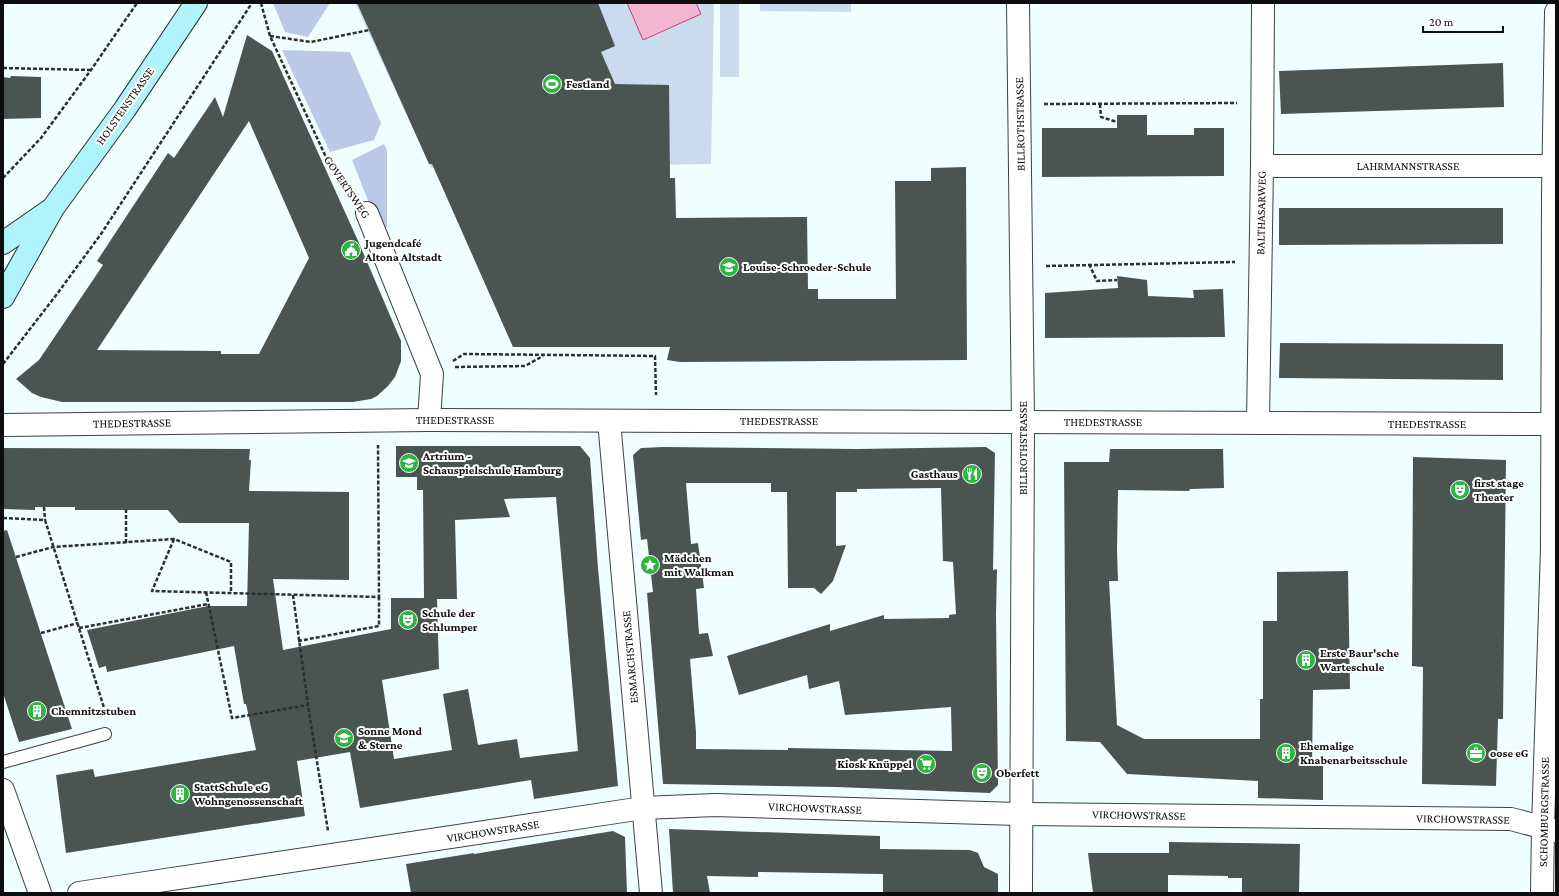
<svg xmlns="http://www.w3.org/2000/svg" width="1559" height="896" viewBox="0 0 1559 896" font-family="'Crimson Pro',serif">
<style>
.green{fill:#bac9e6}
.pitch{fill:#cbdbee}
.water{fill:#f2b6d0;stroke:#c54277}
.building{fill:#4a5551;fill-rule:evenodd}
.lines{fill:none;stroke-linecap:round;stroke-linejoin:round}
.lane-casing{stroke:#404040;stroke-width:14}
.street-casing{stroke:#404040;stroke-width:24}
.secondary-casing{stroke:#2f2f2f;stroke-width:24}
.path{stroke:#2f2f2f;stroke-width:2.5;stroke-dasharray:4 2;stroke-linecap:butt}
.lane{stroke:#fff;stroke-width:12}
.street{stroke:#fff;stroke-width:22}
.secondary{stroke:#aef4fa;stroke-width:22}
.labels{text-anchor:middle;stroke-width:4;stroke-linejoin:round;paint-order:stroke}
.poi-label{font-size:12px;font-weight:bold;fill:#0d0d0d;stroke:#fff;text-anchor:start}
.street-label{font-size:12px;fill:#0d0d0d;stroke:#fff}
</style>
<rect width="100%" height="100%" fill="#effefe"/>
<g class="green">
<polygon points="273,3 330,3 308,37 285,32"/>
<polygon points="282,50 350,52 381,123 374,140 330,152"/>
<polygon points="384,144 387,150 387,227 378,226 352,160"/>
</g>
<g class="pitch">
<polygon points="355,3 714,3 711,164 431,168"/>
<rect x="720" y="3" width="19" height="74"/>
<polygon points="760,3 851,3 851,12 760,11"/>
</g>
<polygon class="water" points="627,3 696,3 701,14 643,40"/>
<g class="building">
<polygon points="357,3 598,3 615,46 601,52 615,84 669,85 670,178 675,178 676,218 807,217 808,289 818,289 818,299 896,299 895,181 931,181 931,168 966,167 967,360 680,362 667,360 670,347 513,347 432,164 429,164"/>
<path d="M247,35L272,51L359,243L401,341V361L395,377L388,386L377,396L371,399L353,402H62L41,397L32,393L16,379L39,360L103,265L97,261L168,153L174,158L215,97L223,117ZM249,121L309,258L259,354H221V351L97,350Z"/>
<polygon points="1503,63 1504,107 1281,114 1279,71"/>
<polygon points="11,76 41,77 41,118 3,119 3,77 10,78"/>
<polygon points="1117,115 1147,115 1147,135 1194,135 1194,128 1224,128 1224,176 1042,177 1042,128 1117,128"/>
<polygon points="1279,208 1503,208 1503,244 1279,245"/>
<polygon points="1117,276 1147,280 1148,296 1194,298 1193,290 1223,289 1225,337 1045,338 1045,293 1118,288"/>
<polygon points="1280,343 1503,344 1503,380 1279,378"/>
<path d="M396,446H580L590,458L598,568L618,786L534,799L531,780L360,808L350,752L297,761L305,816L66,853L56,775L93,769L95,777L256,750L246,704H244L234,646L107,672L106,666L99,668L87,630L208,606H247L249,523H179L168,510H75V507H35V510L3,509V448L250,449L249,460H251L249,491L349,492V580L273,579L283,650L391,629V598H424L423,490H417V477H396ZM556,497L578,751L520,758L517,739L478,745L468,689L443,694L452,750L394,759L382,680L439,669L437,599H457L455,520L510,517L504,499Z"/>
<path d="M664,447L857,449L986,447L995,453L993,570L997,569L996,614L998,785L990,793L836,787L663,784L647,593L653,592L647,539L641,540L633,455L641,448ZM686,483H771V492H787L788,588H814L821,594L833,581L846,545L836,546V492H857V489L941,488L943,561L953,562L956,614L949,615V618L884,619V615L830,631V624L727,656L739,695L807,675L809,689L839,681L845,715L951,707L952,751L788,748V750L696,749V732L690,659L713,656L708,633L699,634L696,589L704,588L698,543L691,544Z"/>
<polygon points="1110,449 1223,449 1224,488 1190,489 1189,491 1118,490 1117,551 1118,581 1109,581 1117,725 1144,739 1260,739 1260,699 1263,699 1263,621 1277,621 1277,572 1348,571 1350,689 1313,690 1312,766 1323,766 1323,800 1258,798 1258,781 1127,774 1100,742 1066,741 1064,462 1109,462"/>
<polygon points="1413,457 1506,460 1503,719 1498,719 1496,786 1422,784 1423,667 1412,666"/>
<polygon points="7,530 72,729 19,742 3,693 3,531"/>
<polygon points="669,829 880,836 880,849 970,850 978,853 984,867 998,874 998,893 883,893 883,874 758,872 758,877 707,876 710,893 673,893"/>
<polygon points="613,831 625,837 627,893 411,893 406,864 474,853 474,854"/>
<polygon points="1169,842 1300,844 1299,893 1242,893 1242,878 1228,878 1228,876 1168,875 1168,893 1093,893 1088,853 1169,853"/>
</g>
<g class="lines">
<defs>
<polyline id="lane" points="3,762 105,734"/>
<g id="street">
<polyline points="1018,3 1023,422 1021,893"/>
<polyline points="1262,166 1554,166"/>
<polyline points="367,213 432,374 429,420"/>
<polyline points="609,421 651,893"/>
<polyline points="1258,423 1262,166 1263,3"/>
<polyline points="3,425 429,420 1556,424"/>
<polyline points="3,790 40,893"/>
<polyline points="79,893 643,808 715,805 1022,814 1511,819 1556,831"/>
<polyline points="1542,893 1543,827 1552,548 1553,196 1556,12"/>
</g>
<g id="secondary">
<polyline points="3,243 49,211"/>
<polyline points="3,297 53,208 125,109 196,3"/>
</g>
</defs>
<use href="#lane" class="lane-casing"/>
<use href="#street" class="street-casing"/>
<use href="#secondary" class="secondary-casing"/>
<g class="path">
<polyline points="261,3 270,36 330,166 352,194"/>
<polyline points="270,36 311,42 369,30"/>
<polyline points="3,68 91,70"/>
<polyline points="1044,104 1237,103"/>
<polyline points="1100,104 1101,117 1117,122"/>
<polyline points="3,178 41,138 91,70 137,3"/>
<polyline points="1089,264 1097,281 1117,280"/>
<polyline points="1046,266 1235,262"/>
<polyline points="453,361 464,354 655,356 656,395"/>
<polyline points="3,364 57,294 101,234 252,3"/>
<polyline points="455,367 525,366 543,356"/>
<polyline points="44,507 45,520"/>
<polyline points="3,518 45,520 106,714"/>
<polyline points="174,539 152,591 379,597 378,445"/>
<polyline points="126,543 126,507"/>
<polyline points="16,557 53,547 174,539 231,562 231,593"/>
<polyline points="206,592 232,718 308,705"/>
<polyline points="293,595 308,705 328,831"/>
<polyline points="79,628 208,604"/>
<polyline points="41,633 78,623"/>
<polyline points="298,641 379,626 379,597"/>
</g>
<use href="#lane" class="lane"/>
<use href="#street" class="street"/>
<use href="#secondary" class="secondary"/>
</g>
<defs>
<symbol id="stadium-disc" viewBox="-11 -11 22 22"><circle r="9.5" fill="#2eb541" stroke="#fff"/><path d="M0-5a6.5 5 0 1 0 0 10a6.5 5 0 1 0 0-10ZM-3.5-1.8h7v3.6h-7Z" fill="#fff"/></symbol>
<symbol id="civic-disc" viewBox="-11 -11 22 22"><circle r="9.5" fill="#2eb541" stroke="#fff"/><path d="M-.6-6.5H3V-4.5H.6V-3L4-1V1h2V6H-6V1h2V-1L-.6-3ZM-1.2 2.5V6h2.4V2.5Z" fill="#fff"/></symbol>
<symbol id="school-disc" viewBox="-11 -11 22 22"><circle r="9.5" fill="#2eb541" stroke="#fff"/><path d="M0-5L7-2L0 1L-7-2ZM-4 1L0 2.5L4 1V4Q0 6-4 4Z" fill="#fff"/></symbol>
<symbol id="university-disc" viewBox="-11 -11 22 22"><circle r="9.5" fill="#2eb541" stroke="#fff"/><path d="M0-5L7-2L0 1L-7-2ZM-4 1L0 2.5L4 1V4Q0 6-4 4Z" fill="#fff"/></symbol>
<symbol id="restaurant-disc" viewBox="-11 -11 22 22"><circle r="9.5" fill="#2eb541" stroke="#fff"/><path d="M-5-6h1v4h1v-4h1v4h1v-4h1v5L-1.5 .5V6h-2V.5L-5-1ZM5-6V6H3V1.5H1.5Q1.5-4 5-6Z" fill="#fff"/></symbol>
<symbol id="theatre-disc" viewBox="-11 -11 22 22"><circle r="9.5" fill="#2eb541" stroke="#fff"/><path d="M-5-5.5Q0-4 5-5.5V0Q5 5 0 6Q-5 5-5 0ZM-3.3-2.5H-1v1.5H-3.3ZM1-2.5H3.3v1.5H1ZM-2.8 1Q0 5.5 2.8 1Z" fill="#fff"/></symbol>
<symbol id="sight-disc" viewBox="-11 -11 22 22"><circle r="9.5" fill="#2eb541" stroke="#fff"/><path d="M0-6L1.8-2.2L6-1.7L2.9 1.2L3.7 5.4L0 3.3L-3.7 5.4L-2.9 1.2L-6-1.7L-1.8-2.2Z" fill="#fff"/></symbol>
<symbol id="building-disc" viewBox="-11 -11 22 22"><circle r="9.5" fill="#2eb541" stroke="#fff"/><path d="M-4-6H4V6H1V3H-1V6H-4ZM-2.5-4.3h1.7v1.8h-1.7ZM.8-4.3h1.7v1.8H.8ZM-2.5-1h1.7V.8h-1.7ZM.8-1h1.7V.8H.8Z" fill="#fff"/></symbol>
<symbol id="office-disc" viewBox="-11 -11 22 22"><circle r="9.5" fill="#2eb541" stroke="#fff"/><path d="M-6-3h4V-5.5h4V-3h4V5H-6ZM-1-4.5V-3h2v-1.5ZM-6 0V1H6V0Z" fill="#fff"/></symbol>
<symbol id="supermarket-disc" viewBox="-11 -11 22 22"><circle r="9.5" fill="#2eb541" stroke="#fff"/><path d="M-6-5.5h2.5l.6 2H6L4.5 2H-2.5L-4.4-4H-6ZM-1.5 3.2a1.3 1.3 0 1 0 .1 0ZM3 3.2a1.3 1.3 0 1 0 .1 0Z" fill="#fff"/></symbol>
</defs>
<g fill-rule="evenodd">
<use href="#stadium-disc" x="541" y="73" width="22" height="22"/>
<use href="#civic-disc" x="340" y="239" width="22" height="22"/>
<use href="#school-disc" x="718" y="256" width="22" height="22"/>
<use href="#university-disc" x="398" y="452" width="22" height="22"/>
<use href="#restaurant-disc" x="961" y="463" width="22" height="22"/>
<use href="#theatre-disc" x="1449" y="479" width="22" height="22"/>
<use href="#sight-disc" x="639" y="554" width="22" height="22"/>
<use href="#theatre-disc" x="397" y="609" width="22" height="22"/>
<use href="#building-disc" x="1295" y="649" width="22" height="22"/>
<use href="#building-disc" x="26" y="700" width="22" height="22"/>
<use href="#school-disc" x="333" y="727" width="22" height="22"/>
<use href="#building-disc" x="1275" y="742" width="22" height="22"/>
<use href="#office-disc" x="1465" y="742" width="22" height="22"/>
<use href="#supermarket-disc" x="915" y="753" width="22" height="22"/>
<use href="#theatre-disc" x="971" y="762" width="22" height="22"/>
<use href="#building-disc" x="169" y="783" width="22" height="22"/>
</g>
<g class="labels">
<g class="poi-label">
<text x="566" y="88">Festland</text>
<text x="365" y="247">Jugendcafé<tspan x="365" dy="14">Altona Altstadt</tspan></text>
<text x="743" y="271">Louise-Schroeder-Schule</text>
<text x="423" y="460">Artrium -<tspan x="423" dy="14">Schauspielschule Hamburg</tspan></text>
<text x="958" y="478" text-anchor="end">Gasthaus</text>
<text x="1474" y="487">first stage<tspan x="1474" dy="14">Theater</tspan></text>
<text x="664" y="562">Mädchen<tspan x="664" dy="14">mit Walkman</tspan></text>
<text x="422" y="617">Schule der<tspan x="422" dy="14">Schlumper</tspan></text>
<text x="1320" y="657">Erste Baur'sche<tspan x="1320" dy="14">Warteschule</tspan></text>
<text x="51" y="715">Chemnitzstuben</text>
<text x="358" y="735">Sonne Mond<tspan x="358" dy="14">&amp; Sterne</tspan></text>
<text x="1300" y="750">Ehemalige<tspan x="1300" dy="14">Knabenarbeitsschule</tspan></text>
<text x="1490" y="757">oose eG</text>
<text x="912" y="768" text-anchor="end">Kiosk Knüppel</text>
<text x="996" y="777">Oberfett</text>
<text x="194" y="791">StattSchule eG<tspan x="194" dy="14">Wohngenossenschaft</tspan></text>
</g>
<g class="street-label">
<text transform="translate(125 106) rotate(-55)" y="4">HOLSTENSTRASSE</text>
<text transform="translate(1020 124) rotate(-91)" y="4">BILLROTHSTRASSE</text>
<text x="1408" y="170">LAHRMANNSTRASSE</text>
<text transform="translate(347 187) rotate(56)" y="4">GOVERTSWEG</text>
<text transform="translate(1261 213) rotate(-89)" y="4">BALTHASARWEG</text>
<text x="455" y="424">THEDESTRASSE</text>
<text x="779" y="425">THEDESTRASSE</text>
<text x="1103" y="426">THEDESTRASSE</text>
<text transform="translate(132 423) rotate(-1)" y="4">THEDESTRASSE</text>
<text x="1427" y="428">THEDESTRASSE</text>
<text transform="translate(1023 448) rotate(-90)" y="4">BILLROTHSTRASSE</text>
<text transform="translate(630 657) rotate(-95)" y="4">ESMARCHSTRASSE</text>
<text transform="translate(815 808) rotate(2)" y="4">VIRCHOWSTRASSE</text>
<text transform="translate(1544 812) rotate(-89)" y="4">SCHOMBURGSTRASSE</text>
<text transform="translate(1139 815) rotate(1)" y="4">VIRCHOWSTRASSE</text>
<text transform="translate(1463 819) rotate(1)" y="4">VIRCHOWSTRASSE</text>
<text transform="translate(493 831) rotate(-9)" y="4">VIRCHOWSTRASSE</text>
</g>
</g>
<rect width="1559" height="896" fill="none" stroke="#0d0d0d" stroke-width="8"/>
<path d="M1423 26v6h80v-6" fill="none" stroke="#0d0d0d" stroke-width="2"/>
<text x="1429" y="26" font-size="12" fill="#0d0d0d" stroke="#ffffff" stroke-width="3" paint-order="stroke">20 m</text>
</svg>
